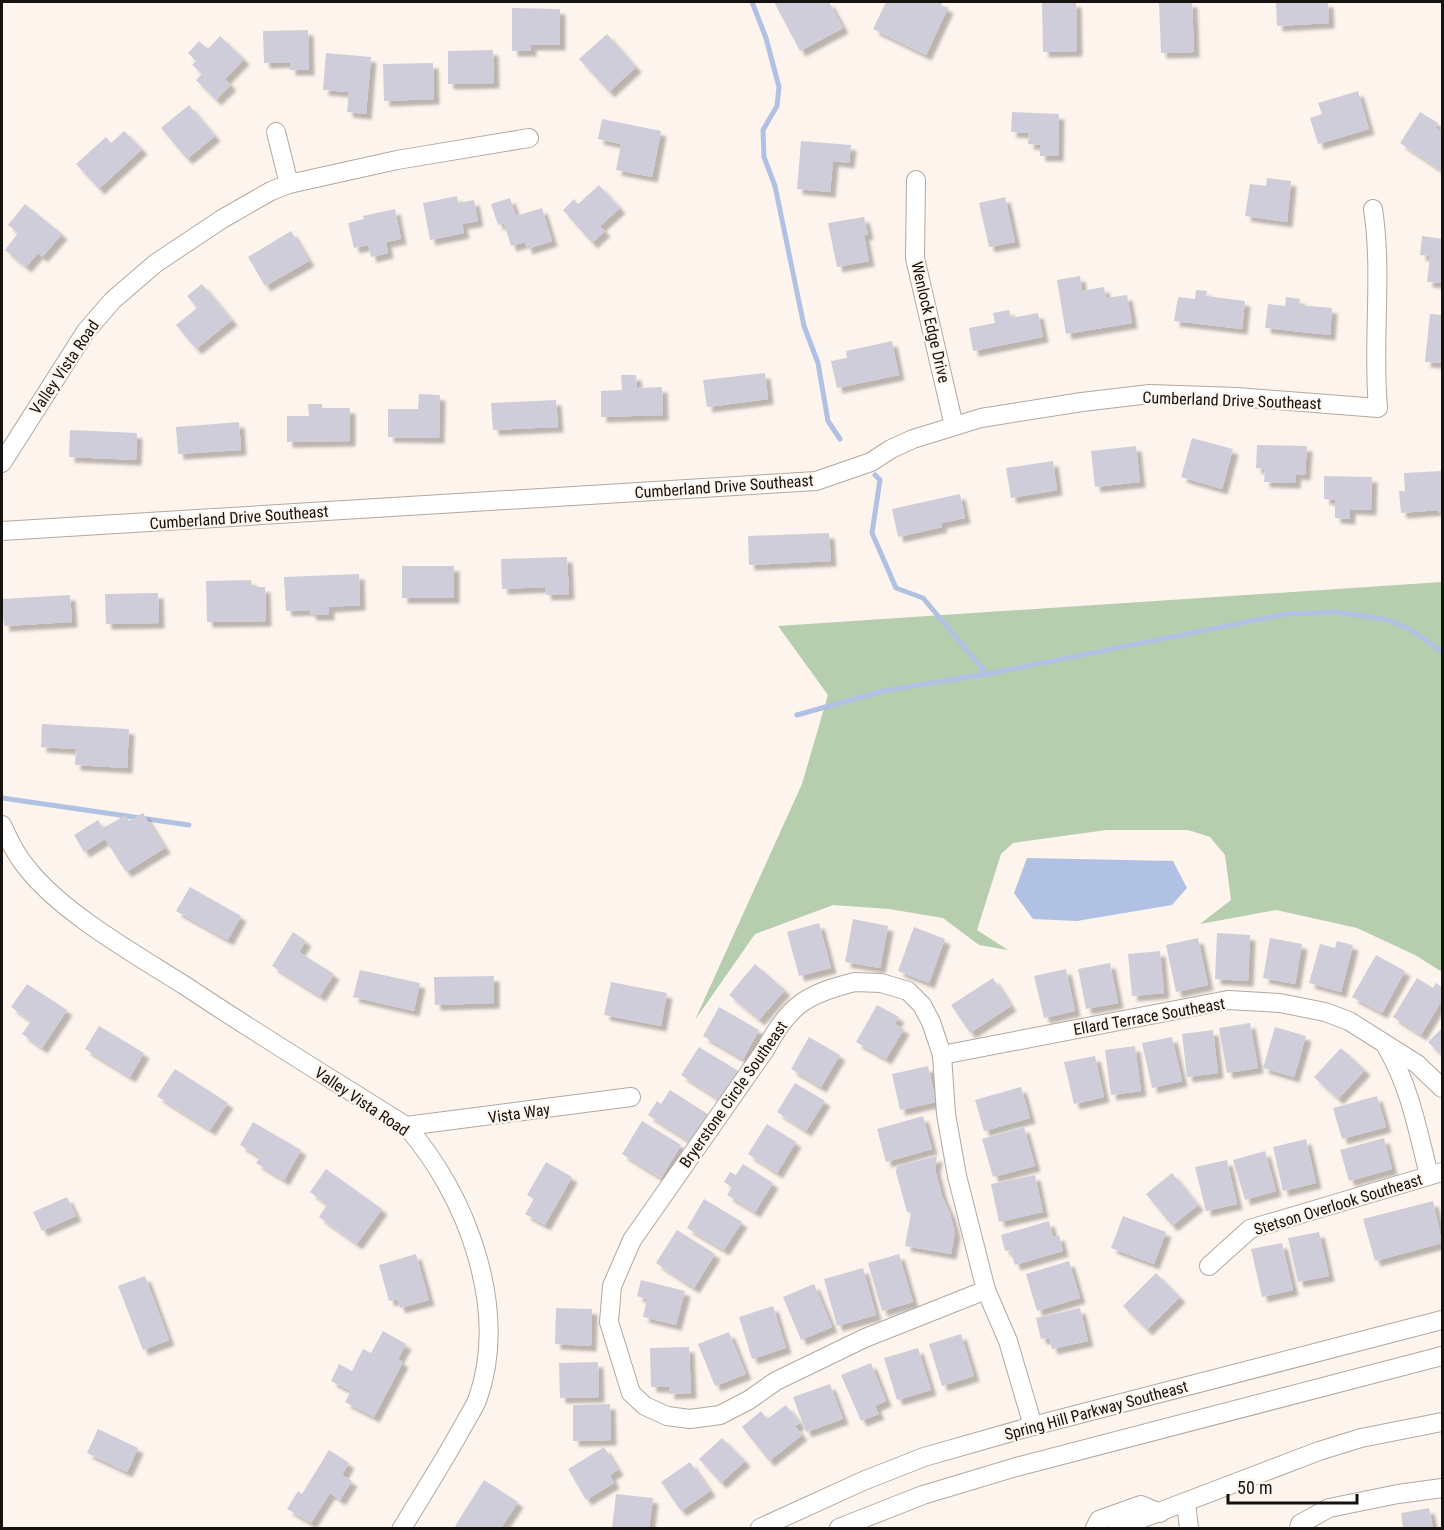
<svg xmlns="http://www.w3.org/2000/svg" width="1444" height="1530" viewBox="0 0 1444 1530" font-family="'Roboto Condensed',sans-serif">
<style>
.green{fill:#b6cdae}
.water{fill:#b0c1e3}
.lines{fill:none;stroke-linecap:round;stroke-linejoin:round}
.stream{stroke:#b0c1e3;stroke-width:5}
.building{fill:#d0cdda;filter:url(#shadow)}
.minor-casing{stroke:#b3a89f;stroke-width:20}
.minor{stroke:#fff;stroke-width:18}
.labels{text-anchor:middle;stroke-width:4.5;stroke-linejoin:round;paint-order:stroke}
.street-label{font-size:16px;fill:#15120f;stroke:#fdf4ed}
</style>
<defs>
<filter id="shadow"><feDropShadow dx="5.5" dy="5.5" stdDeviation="1.5" flood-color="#0004"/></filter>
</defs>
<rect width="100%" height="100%" fill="#fdf4ed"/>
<polygon class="green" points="1442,582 1442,972 1415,955 1357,928 1276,910 1200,924 1231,900 1225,855 1210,837 1188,830 1106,830 1013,843 1001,854 977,930 1008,950 979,945 943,918 889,909 833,905 755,934 695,1020 802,784 828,695 778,626"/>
<polygon class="water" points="1027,858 1173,861 1187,888 1172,905 1077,921 1033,919 1014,893"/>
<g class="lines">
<g class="stream">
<polyline points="752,2 766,38 779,87 777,106 763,130 764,157 775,186 804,326 818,363 828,421 840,439"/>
<polyline points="875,475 880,480 872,533 896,588 923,598 987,674"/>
<polyline points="797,715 883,691 987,674 1286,614 1337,612 1388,620 1411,630 1442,652"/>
<polyline points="2,798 189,825"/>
</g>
</g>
<g class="building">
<polygon points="774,2 829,2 843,28 800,51"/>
<polygon points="886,2 943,2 941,5 948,8 926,55 873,29"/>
<polygon points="1042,2 1076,2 1077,51 1043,52"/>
<polygon points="1159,2 1192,2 1194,52 1161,53"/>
<polygon points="1276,2 1328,2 1329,23 1277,26"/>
<polygon points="512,8 560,9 560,45 531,45 531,51 512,51"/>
<polygon points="308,30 309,70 290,70 290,62 264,63 263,31"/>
<polygon points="607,34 636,67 609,92 579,59"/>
<polygon points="220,36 244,59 225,79 231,85 216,100 196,80 202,74 192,65 196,61 188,53 199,41 208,49"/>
<polygon points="493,50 494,83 448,84 448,51"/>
<polygon points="326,53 371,57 366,114 347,112 349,92 323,90"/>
<polygon points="433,63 434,99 384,101 383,64"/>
<polygon points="1358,91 1369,129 1318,144 1310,118 1322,114 1318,103"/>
<polygon points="189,105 215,136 187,159 161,128"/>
<polygon points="1012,112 1059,114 1058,156 1040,156 1040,145 1028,144 1029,133 1011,132"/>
<polygon points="1420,112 1438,123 1435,127 1442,132 1442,171 1400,143"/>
<polygon points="602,119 661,131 652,177 616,170 621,144 598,139"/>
<polygon points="124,131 142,149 99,189 76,164 106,137 111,143"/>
<polygon points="801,141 851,145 849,163 833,161 830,192 797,189"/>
<polygon points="1267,178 1291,181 1287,222 1245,216 1250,184 1266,186"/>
<polygon points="599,185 620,208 600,226 605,231 592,243 563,210 574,199 578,204"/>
<polygon points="457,196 458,203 474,200 478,221 462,224 464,233 430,240 423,203"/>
<polygon points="1005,197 1015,242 989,247 979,203"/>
<polygon points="510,198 516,216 542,208 552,241 527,249 525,242 511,246 504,223 498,225 491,204"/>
<polygon points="25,204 62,234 42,257 38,253 26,267 5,250 18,233 8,225"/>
<polygon points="395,209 401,239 386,242 388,253 371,257 368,245 354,248 348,223 364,219 363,216"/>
<polygon points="864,217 868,234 864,235 869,261 837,267 828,223"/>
<polygon points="291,231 309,261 265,286 248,257"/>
<polygon points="1422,236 1442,239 1442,283 1427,282 1430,256 1420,255"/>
<polygon points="1080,276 1082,291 1104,287 1106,298 1127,295 1132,323 1066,334 1057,280"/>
<polygon points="202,284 232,320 196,349 176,325 197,308 187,296"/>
<polygon points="1196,290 1207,291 1206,296 1245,301 1242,329 1174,321 1178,297 1195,299"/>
<polygon points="1286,297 1300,299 1299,305 1332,308 1330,335 1265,328 1268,304 1285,306"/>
<polygon points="1009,310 1011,318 1038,313 1043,337 973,351 969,328 995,323 993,313"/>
<polygon points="1430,314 1442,315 1442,363 1425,362"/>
<polygon points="892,341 899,375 837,388 831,361 847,358 846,351"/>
<polygon points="765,373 768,399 707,407 703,380"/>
<polygon points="621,375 636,375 637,388 662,387 663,415 601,417 601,391 622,390"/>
<polygon points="419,394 440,395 439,438 388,437 388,409 418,409"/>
<polygon points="556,400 558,427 493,430 491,403"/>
<polygon points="308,404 322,404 322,408 350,408 350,441 287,442 287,416 309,416"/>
<polygon points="239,422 241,450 178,454 176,427"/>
<polygon points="70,430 137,433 136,460 69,457"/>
<polygon points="1192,438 1233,449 1222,489 1181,477"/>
<polygon points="1257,445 1307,446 1305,475 1296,474 1295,483 1264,482 1265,469 1256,468"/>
<polygon points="1136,446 1140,482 1095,487 1091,451"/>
<polygon points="1053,461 1057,490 1011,498 1006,468"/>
<polygon points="1442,471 1442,513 1438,513 1438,510 1401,513 1399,491 1405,491 1404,473"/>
<polygon points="1324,476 1372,477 1371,510 1350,509 1350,519 1335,518 1335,500 1324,499"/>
<polygon points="960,494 965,518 941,523 942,527 898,537 892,509"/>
<polygon points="829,533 831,561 749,565 748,536"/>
<polygon points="567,557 569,594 546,595 545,587 502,589 501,559"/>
<rect x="402" y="566" width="52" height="32"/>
<polygon points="359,574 360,605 329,607 329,615 311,615 310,610 286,611 284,577"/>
<polygon points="251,580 252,587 265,587 266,621 207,622 206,581"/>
<polygon points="158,593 159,623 106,624 105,594"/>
<polygon points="70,595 72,622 4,626 2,599"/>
<polygon points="42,724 129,729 127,768 75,765 76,749 41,747"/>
<polygon points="143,813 165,848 126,872 105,839 84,852 74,835 98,820 103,828 126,815 129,821"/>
<polygon points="190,887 241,916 228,940 176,911"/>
<polygon points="853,919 888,926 880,968 845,962"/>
<polygon points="819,923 831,968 799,976 787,932"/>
<polygon points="914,927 945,939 929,983 898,971"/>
<polygon points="293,932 306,941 299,952 334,974 320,996 272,966"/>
<polygon points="1217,933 1250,935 1248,981 1215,979"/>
<polygon points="1198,938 1208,985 1176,992 1166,945"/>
<polygon points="1270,938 1302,944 1295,984 1263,978"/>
<polygon points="1337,941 1353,945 1341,992 1309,983 1320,944 1335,948"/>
<polygon points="1160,951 1164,993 1132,996 1128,954"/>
<polygon points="1376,955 1405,971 1382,1013 1352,997"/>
<polygon points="1110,963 1118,1003 1086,1009 1078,969"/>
<polygon points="755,964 785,990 759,1020 729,995"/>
<polygon points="1066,969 1075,1011 1044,1018 1034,976"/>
<polygon points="360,970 420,983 414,1011 353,997"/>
<polygon points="494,976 494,1003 435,1005 434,977"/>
<polygon points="993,978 1011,1006 970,1033 951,1005"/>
<polygon points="1417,978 1433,988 1436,983 1442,987 1442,1000 1421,1035 1393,1017"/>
<polygon points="611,982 667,993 661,1026 604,1015"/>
<polygon points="27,984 67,1010 42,1048 22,1034 31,1021 11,1007"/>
<polygon points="877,1005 899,1017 895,1024 904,1029 886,1059 856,1042"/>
<polygon points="719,1007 759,1030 743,1059 703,1036"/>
<polygon points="1250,1023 1258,1068 1227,1073 1219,1028"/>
<polygon points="99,1026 144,1053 130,1077 85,1049"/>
<polygon points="1275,1027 1306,1036 1294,1077 1263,1068"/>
<polygon points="1442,1028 1442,1056 1428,1042"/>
<polygon points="1213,1030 1218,1073 1187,1077 1182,1034"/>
<polygon points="809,1037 840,1055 821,1087 791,1069"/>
<polygon points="1172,1037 1182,1081 1152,1088 1142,1043"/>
<polygon points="1135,1046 1141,1091 1111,1095 1105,1050"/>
<polygon points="699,1047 738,1071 720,1100 681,1075"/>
<polygon points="1341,1048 1365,1070 1338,1099 1314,1077"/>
<polygon points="1095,1056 1104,1097 1074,1104 1064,1062"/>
<polygon points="928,1066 936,1102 900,1110 892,1074"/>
<polygon points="175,1069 228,1103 210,1130 157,1096"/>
<polygon points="795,1083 825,1101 806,1131 777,1112"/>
<polygon points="1021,1087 1030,1118 984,1131 975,1100"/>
<polygon points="670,1090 709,1115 692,1143 648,1115 657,1101 661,1104"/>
<polygon points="1377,1096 1386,1127 1342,1139 1333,1108"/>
<polygon points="923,1116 932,1149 886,1162 877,1129"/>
<polygon points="642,1121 681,1145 661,1178 622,1154"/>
<polygon points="253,1122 301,1150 284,1180 256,1163 260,1157 240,1145"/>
<polygon points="767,1124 796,1142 777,1173 748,1154"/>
<polygon points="1024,1127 1035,1166 993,1177 982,1139"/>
<polygon points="1384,1138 1392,1169 1349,1181 1340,1150"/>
<polygon points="1306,1139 1316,1183 1283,1191 1273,1147"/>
<polygon points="1265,1151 1276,1191 1245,1200 1233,1160"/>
<polygon points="937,1156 935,1169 942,1196 950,1214 955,1232 951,1254 905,1246 911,1213 907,1212 896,1172 897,1166"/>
<polygon points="1227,1160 1237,1204 1206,1211 1195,1167"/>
<polygon points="546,1162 572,1177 545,1225 525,1214 534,1199 527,1195"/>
<polygon points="743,1164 773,1183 755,1212 727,1195 732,1187 724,1182 730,1172 736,1175"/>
<polygon points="326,1169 382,1209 357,1244 319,1217 327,1205 310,1192"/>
<polygon points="1172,1173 1198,1205 1172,1226 1146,1194"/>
<polygon points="1035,1175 1043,1212 999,1222 991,1184"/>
<polygon points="67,1197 76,1216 42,1231 33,1212"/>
<polygon points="704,1199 742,1222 724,1250 687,1228"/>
<polygon points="1433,1201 1442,1243 1375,1261 1363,1219"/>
<polygon points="1123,1216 1166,1232 1154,1264 1111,1248"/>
<polygon points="1049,1221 1053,1237 1059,1235 1063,1251 1015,1265 1010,1250 1005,1251 1001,1235"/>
<polygon points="677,1230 715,1254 694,1288 656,1263"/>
<polygon points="1319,1232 1329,1276 1298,1282 1288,1238"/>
<polygon points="1282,1243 1293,1290 1262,1297 1251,1249"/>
<polygon points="416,1254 429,1300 400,1308 397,1299 389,1301 379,1265"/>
<polygon points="899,1254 913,1302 882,1311 868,1263"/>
<polygon points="1069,1261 1080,1298 1037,1311 1026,1274"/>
<polygon points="863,1268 876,1315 837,1326 824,1279"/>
<polygon points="1156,1273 1180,1297 1147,1330 1123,1306"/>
<polygon points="145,1276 169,1340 143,1350 118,1286"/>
<polygon points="641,1280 685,1291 676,1325 643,1317 647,1299 637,1296"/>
<polygon points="814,1284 832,1327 801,1340 783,1297"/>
<polygon points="773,1306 786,1348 752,1359 739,1317"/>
<polygon points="556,1308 592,1309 591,1346 555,1344"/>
<polygon points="1080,1308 1088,1341 1052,1349 1049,1338 1041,1339 1036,1318"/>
<polygon points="383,1331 406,1344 398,1359 403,1362 374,1417 345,1402 351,1391 331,1381 339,1364 352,1371 363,1349 371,1353"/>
<polygon points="729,1332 746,1374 715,1386 698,1344"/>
<polygon points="961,1334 974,1376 942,1386 929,1344"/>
<polygon points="689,1347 691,1393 669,1394 669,1387 651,1387 650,1348"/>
<polygon points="918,1348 931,1390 897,1400 884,1358"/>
<polygon points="598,1362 599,1397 560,1398 559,1363"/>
<polygon points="871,1363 886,1401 875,1406 879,1414 861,1421 841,1375"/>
<polygon points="830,1384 843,1419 806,1432 793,1397"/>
<polygon points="610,1404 611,1440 573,1441 573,1405"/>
<polygon points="786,1405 800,1423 795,1426 802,1435 769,1461 742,1427 761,1411 767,1419"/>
<polygon points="98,1429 138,1448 127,1472 87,1453"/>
<polygon points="722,1438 745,1461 721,1483 699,1459"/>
<polygon points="604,1447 618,1470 610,1475 614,1483 586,1500 568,1469"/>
<polygon points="329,1450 349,1463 342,1475 352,1481 340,1500 330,1493 311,1523 287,1509 298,1491 302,1494"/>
<polygon points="690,1462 710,1491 681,1511 661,1482"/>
<polygon points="484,1480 518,1502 501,1528 458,1528 455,1526"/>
<polygon points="616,1494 653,1498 649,1528 612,1528"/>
<polygon points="1429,1508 1433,1528 1403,1528 1401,1513"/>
</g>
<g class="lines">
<defs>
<g id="minor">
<polyline points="276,132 289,184"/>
<polyline points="916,180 915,258 954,426"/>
<polyline points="2,463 86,331 113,300 156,263 222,219 271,191 289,184 397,160 529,138"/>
<path d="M2,531L816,481L871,462L891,449L913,439L981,418L1082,402L1150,394L1237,397L1378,408C1372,341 1383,275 1373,209"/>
<path d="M2,825C9,840 16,855 27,868C63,914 137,955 187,987C259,1035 333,1080 406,1126C467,1195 509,1308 478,1398C474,1408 468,1417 463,1426C444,1461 422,1495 402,1528"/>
<path d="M855,982L881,983L908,991L922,1005L931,1022L942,1055L946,1114L957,1176L986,1290L865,1338L776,1381L749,1400L720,1415L690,1419L667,1416L645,1406L631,1393L609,1322L612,1286L632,1240L765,1050C789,1005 806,994 855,982Z"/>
<path d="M1387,1048C1410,1087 1418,1132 1429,1175"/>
<polyline points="942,1055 1228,1000 1280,1003 1325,1012 1349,1021 1417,1064 1442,1088"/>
<polyline points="406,1126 631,1097"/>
<polyline points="1209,1266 1250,1229 1442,1172"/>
<polyline points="986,1290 1008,1341 1033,1426"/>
<polyline points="1186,1503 1189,1528"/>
<polyline points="760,1528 863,1481 924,1457 1033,1426 1442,1320"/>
<polyline points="839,1528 923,1495 1016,1467 1442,1356"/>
<polyline points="1095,1528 1099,1520 1141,1505 1160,1513"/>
<polyline points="1117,1528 1319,1451 1361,1438 1442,1422"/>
<polyline points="1299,1528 1300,1524 1329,1508 1398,1494 1442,1488"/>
</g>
</defs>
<use href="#minor" class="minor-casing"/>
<use href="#minor" class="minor"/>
</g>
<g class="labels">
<g class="street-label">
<text transform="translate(931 322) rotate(77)" y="6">Wenlock Edge Drive</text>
<text transform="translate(64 367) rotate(-56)" y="6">Valley Vista Road</text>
<text transform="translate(1232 400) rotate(2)" y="6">Cumberland Drive Southeast</text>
<text transform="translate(724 486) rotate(-4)" y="6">Cumberland Drive Southeast</text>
<text transform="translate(239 517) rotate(-4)" y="6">Cumberland Drive Southeast</text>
<text transform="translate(1149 1016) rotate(-10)" y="6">Ellard Terrace Southeast</text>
<text transform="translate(733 1094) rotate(-55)" y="6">Bryerstone Circle Southeast</text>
<text transform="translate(362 1101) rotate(34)" y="6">Valley Vista Road</text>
<text transform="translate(519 1113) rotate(-8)" y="6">Vista Way</text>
<text transform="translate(1338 1204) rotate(-17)" y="6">Stetson Overlook Southeast</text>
<text transform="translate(1096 1410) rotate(-15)" y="6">Spring Hill Parkway Southeast</text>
</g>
</g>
<rect width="1444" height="1530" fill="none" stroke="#15120f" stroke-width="6"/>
<path d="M1228 1494v9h129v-9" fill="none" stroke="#15120f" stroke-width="3"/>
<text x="1237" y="1494" font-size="18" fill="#15120f" stroke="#fdf4ed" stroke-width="4.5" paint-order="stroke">50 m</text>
</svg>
